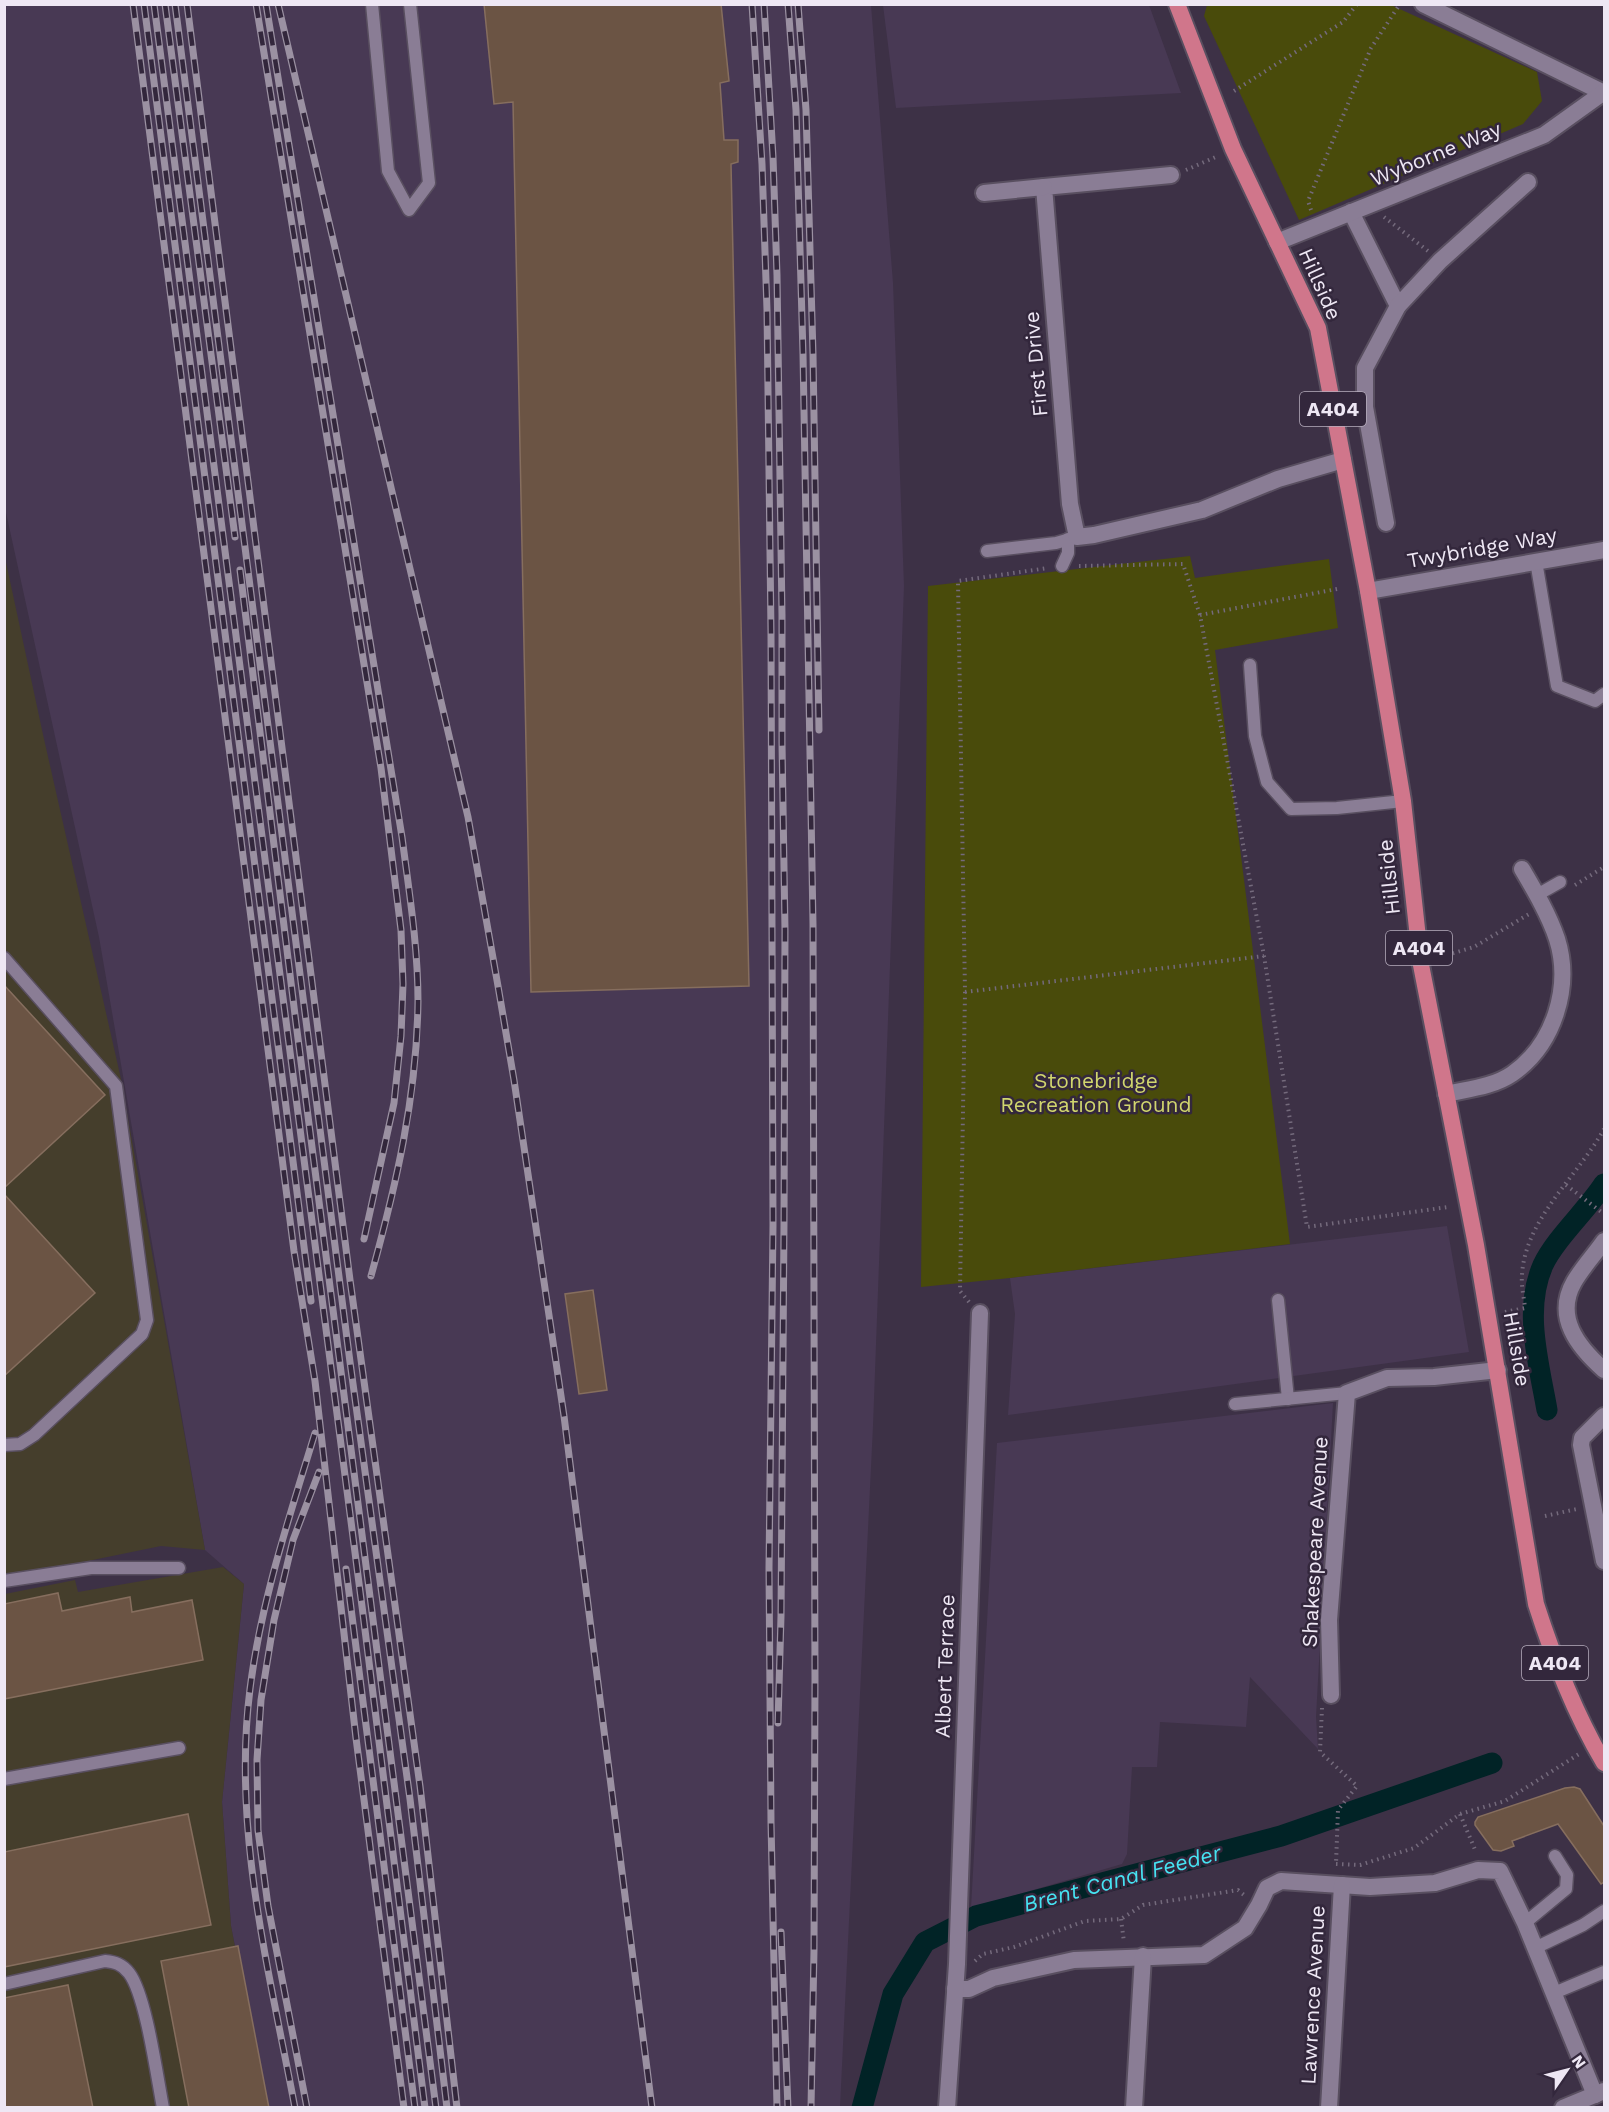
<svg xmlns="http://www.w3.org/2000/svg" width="1609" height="2112" viewBox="0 0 1609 2112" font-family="'Work Sans',sans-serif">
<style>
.built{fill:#483954}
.industrial{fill:#453e2c}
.green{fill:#494b0b}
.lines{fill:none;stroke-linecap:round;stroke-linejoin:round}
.canal{stroke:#012326;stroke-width:21}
.building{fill:#6b5444;stroke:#866e5e;stroke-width:1.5}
.service-casing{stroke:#594f60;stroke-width:15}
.minor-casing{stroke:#594f60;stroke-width:20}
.primary-casing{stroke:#594f60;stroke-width:20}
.path{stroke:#746a7c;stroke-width:4;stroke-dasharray:1.5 4.5;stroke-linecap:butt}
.service{stroke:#8a7d95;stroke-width:12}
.minor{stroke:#8a7d95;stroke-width:16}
.primary{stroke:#d0768b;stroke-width:16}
.rail-casing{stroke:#9b91a2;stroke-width:7}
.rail{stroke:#33273c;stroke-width:4.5;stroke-dasharray:14;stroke-linecap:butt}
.labels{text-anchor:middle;stroke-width:5;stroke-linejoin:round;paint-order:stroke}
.shield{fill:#33273c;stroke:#b6adbd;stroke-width:1.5}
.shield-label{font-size:20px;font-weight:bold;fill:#eee7f4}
.street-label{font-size:21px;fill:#eee7f4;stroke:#33273c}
.park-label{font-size:21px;fill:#d1d66e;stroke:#33273c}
.water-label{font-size:22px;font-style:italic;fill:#46e3f2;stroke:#33273c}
</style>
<rect width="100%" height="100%" fill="#3d3146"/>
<g class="built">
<polygon points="4,5 871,5 893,283 904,586 873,1426 840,2107 266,2107 231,1926 222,1802 244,1584 205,1550 99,937 5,508"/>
<polygon points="883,5 1149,5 1181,93 896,108"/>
<polygon points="1447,1226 1469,1352 1008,1415 1015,1314 1010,1278"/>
<polygon points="1333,1403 1316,1717 1318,1749 1250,1677 1246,1727 1160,1722 1157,1767 1132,1767 1127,1854 1122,1864 971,1908 997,1443"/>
</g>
<g class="industrial">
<polygon points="4,553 44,739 121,1079 205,1550 161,1546 5,1578"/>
<polygon points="223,1567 244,1584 222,1802 231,1926 266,2107 5,2108 5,1594 75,1580 78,1592"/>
</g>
<g class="green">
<polygon points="1207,5 1391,5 1537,72 1542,101 1523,124 1299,220 1204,16"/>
<polygon points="1190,556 1195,578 1329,559 1338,628 1215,650 1290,1244 1010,1278 921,1287 928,586"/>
</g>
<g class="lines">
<g class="canal">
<path d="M1547,1410C1539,1364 1523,1310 1543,1265C1555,1239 1588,1209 1604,1184"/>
<polyline points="862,2108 893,1994 925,1942 976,1916 1281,1836 1492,1763"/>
</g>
</g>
<g class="building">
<polygon points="484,4 721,4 729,81 720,83 724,140 738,140 738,162 731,164 749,986 531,992 513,102 494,104"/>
<polygon points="4,985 105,1095 4,1188"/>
<polygon points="4,1194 95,1293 4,1376"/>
<polygon points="593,1290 607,1390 579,1394 565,1294"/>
<polygon points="58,1593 62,1611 130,1597 132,1612 192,1600 203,1660 4,1699 4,1604"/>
<polygon points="1574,1787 1580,1789 1604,1826 1604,1882 1601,1884 1558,1824 1512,1841 1514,1846 1501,1851 1493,1850 1475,1825 1475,1822 1478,1817 1565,1788"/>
<polygon points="188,1814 211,1925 4,1967 4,1852"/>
<polygon points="238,1946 269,2108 189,2108 161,1961"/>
<polygon points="68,1985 93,2108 4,2108 4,1998"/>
</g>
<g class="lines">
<defs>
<g id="service">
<polyline points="372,4 388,171 409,210 429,183 410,4"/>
<polyline points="987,551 1056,543 1077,537"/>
<polyline points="1536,561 1557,686 1595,701 1604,694"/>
<polyline points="1062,566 1068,553 1068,539"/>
<polyline points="1250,665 1255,736 1267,782 1291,809 1337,808 1403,801"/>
<polyline points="1537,895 1560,882"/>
<polyline points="4,958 116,1086 147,1320 142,1334 34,1435 20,1444 4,1445"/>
<polyline points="1278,1300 1288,1399"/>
<polyline points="1235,1404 1347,1393"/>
<polyline points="4,1581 91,1568 179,1568"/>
<polyline points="4,1779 179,1748"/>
<polyline points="1525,1923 1566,1889 1567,1875 1555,1856"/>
<polyline points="1535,1948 1583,1925 1604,1911"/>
<path d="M4,1984L105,1961C115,1962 122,1964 129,1973C146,1995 157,2077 163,2108"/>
<polyline points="1554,1993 1604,1972"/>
</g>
<g id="minor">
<polyline points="1423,4 1604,93"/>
<polyline points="1171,175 1044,187 1070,504 1077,537 1094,535 1202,510 1278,479 1343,460"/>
<polyline points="984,193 1044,187"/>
<polyline points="1351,212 1398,306"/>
<polyline points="1277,242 1544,135 1604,92"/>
<polyline points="1386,523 1365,407 1365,368 1398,306 1440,261 1528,182"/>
<polyline points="1368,591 1604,550"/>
<path d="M1446,1094C1468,1089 1493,1087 1512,1074C1554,1045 1572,987 1557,939C1549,915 1535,891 1522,869"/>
<path d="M1604,1241C1595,1254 1582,1268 1574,1282C1554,1317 1578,1347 1604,1370"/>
<polyline points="1604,1416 1582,1438 1581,1445 1604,1561"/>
<polyline points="1331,1695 1329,1620 1347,1393 1387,1378 1434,1377 1498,1370"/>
<polyline points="955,1989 969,1989 993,1978 1074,1960 1204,1955 1245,1928 1259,1905 1267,1888 1281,1881 1370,1887 1435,1883 1478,1870 1500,1871 1525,1923 1595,2095"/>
<polyline points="947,2108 957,1964 980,1313"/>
<polyline points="1134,2108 1143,1956"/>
<polyline points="1329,2108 1342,1885"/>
<polyline points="1563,2108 1604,2091"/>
</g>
<path id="primary" d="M1177,4L1233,149L1318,328L1368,591L1403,801L1421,965L1476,1245L1536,1604C1554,1660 1574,1712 1604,1763"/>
</defs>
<use href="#service" class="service-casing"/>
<use href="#minor" class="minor-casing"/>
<use href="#primary" class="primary-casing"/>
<g class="path">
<polyline points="1234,91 1343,22 1357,4"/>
<polyline points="1186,170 1218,156"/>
<polyline points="1311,210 1308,201 1371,48 1400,4"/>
<polyline points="1384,217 1428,251"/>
<polyline points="1079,566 1183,564 1200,615"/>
<polyline points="1337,589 1200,615 1264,956 1307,1227 1448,1207"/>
<polyline points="1575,885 1604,867"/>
<polyline points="1447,955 1474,947 1529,914"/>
<polyline points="965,992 1264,956"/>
<polyline points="1566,1185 1604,1214"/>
<polyline points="969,1302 960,1291 965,992 958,581 1048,568"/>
<path d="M1505,1312L1525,1308C1524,1297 1521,1286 1522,1275C1525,1219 1578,1176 1604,1129"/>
<polyline points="1545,1516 1577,1509"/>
<polyline points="1322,1708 1320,1752 1357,1786 1338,1810 1336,1864"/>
<polyline points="1460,1814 1476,1852"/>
<polyline points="1336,1864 1360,1865 1414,1848 1460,1814 1505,1801 1579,1754"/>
<polyline points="1121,1919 1124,1942"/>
<polyline points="975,1961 983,1954 1014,1947 1085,1921 1121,1919 1143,1905 1238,1890 1244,1895"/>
</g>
<use href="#service" class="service"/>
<use href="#minor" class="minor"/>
<use href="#primary" class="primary"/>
<defs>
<g id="rail">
<polyline points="133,4 294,1251 315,1381 356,1738 404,2108"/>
<polyline points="144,4 311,1301"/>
<polyline points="154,4 363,1614 425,2108"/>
<polyline points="165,4 235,537"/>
<polyline points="175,4 350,1362 410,1799 447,2108"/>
<polyline points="187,4 350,1280 420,1786 457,2108"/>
<polyline points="256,4 381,768 401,930 403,984 401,1036 394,1103 364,1239"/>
<path d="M266,4L402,837C409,891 418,946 418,1001C417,1096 396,1186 371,1276"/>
<polyline points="278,4 468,817 498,986 514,1080 564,1416 652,2108"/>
<polyline points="752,4 762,164 767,310 771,632 773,1225 769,1568 771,1822 777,2108"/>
<polyline points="764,4 773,157 777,275 782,615 782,743 785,930 784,1223 781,1616 778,1723"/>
<polyline points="788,4 796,110 803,354 813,924 815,1679 814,1950 811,2108"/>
<polyline points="798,4 806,110 813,354 819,730"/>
<polyline points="240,570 296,1023 436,2108"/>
<polyline points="346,1569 415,2108"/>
<polyline points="781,1932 788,2108"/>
<path d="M295,2108C269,1970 232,1830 250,1689C261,1601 289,1518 315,1433"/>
<polyline points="307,2108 268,1906 258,1830 257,1760 261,1700 274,1620 293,1540 319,1472"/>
</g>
</defs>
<use href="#rail" class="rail-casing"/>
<use href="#rail" class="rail"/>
</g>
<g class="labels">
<g class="shield">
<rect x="1300" y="392" width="66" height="34" rx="4.5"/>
<rect x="1386" y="931" width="66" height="34" rx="4.5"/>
<rect x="1522" y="1646" width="66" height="34" rx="4.5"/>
</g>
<g class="shield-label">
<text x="1333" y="416">A404</text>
<text x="1419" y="955">A404</text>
<text x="1555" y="1670">A404</text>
</g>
<g class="street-label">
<text transform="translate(1436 154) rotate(-22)" y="7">Wyborne Way</text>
<text transform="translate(1320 284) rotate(66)" y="7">Hillside</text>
<text transform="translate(1036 364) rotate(-95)" y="7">First Drive</text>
<text transform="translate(1482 548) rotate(-10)" y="7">Twybridge Way</text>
<text transform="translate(1389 877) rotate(-96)" y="7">Hillside</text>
<text transform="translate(1517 1349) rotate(80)" y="7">Hillside</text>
<text transform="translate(1315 1542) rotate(-87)" y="7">Shakespeare Avenue</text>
<text transform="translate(945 1666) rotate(-88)" y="7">Albert Terrace</text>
<text transform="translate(1313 1995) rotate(-87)" y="7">Lawrence Avenue</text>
</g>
<g class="park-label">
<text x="1096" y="1088">Stonebridge<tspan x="1096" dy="24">Recreation Ground</tspan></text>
</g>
<g class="water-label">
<text transform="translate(1122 1878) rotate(-15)" y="8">Brent Canal Feeder</text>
</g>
</g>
<rect width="1609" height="2112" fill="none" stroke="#eee7f4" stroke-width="12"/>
<g transform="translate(1567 2070) rotate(55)" stroke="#33273c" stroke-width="4.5" paint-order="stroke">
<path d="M0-4.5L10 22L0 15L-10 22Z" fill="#eee7f4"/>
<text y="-9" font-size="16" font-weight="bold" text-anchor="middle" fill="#eee7f4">N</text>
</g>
</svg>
